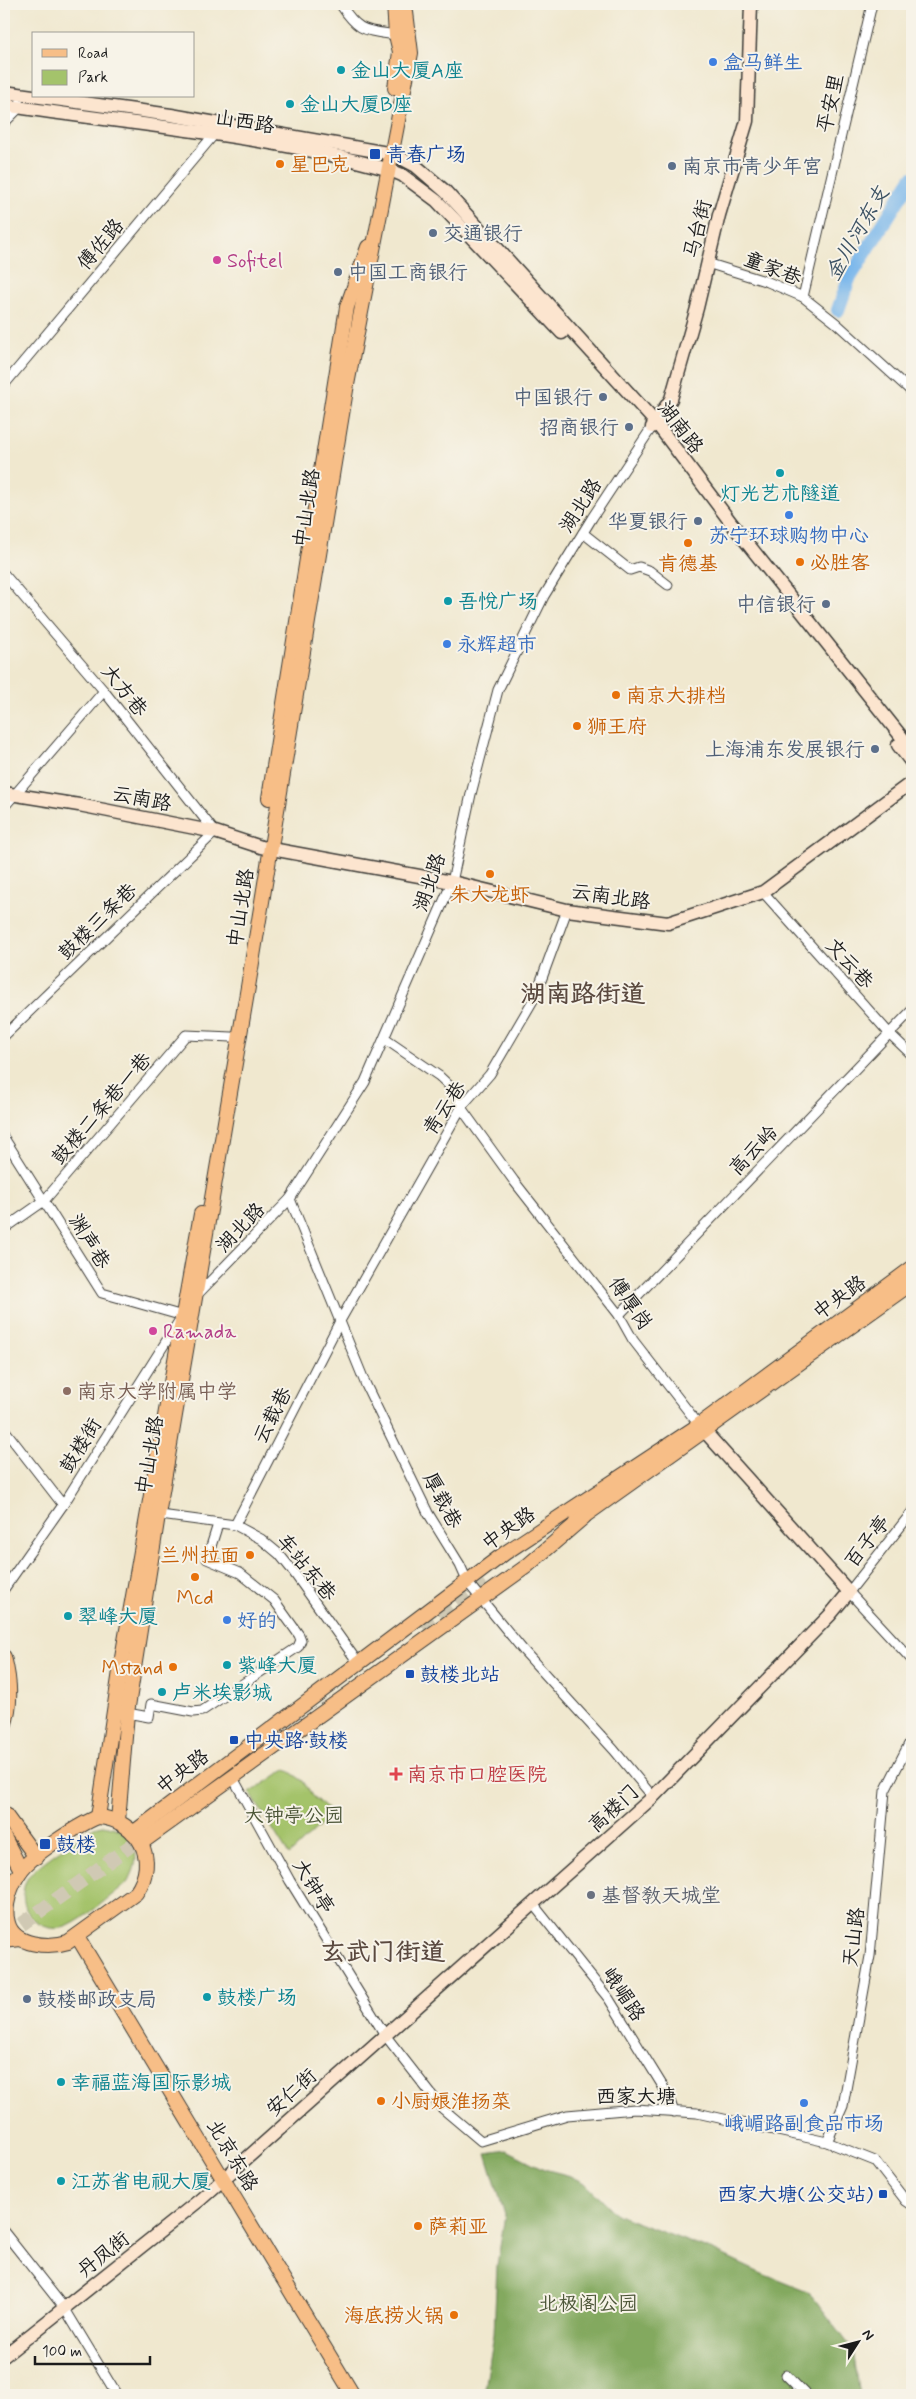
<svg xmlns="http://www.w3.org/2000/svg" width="916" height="2399" viewBox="0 0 916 2399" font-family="Mynerve,'LXGW WenKai TC',sans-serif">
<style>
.green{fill:#a4c36b;stroke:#607044}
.forest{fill:#83a95f;stroke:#50623e}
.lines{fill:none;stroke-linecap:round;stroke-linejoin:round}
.river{stroke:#78b6eb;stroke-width:14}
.primary-tunnel{stroke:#d0c9b4;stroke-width:14;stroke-dasharray:14 7;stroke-linecap:butt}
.street-casing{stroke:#3c3b37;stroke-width:11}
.secondary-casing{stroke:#3c3b37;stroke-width:15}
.primary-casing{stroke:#3c3b37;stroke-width:16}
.street{stroke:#fff;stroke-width:9}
.secondary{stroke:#fce5cf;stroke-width:12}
.primary{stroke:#f7be87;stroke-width:14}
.shop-dot{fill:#3f7fe0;stroke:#f7f3e8;stroke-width:2}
.culture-dot{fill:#0f9aa8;stroke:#f7f3e8;stroke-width:2}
.transit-dot{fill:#1a4fb4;stroke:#f7f3e8;stroke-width:2}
.food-dot{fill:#e8710a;stroke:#f7f3e8;stroke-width:2}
.service-dot{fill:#5c6f8a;stroke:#f7f3e8;stroke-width:2}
.hotel-dot{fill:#d1479c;stroke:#f7f3e8;stroke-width:2}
.education-dot{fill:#8d6e63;stroke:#f7f3e8;stroke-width:2}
.health-dot{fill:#e0444e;stroke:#f7f3e8;stroke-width:2}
.worship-dot{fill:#6b7280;stroke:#f7f3e8;stroke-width:2}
.labels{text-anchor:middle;stroke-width:4;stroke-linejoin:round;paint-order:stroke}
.shop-label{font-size:20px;fill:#366cbe;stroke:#f7f3e8;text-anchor:start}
.culture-label{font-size:20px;fill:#0d838f;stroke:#f7f3e8;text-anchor:start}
.street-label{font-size:20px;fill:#1c1c1c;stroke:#f7f3e8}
.transit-label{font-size:20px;fill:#164399;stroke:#f7f3e8;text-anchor:start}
.food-label{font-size:20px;fill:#c56008;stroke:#f7f3e8;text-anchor:start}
.service-label{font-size:20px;fill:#4e5e75;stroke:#f7f3e8;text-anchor:end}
.hotel-label{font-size:20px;fill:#b23c85;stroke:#f7f3e8;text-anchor:start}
.education-label{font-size:20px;fill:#785e54;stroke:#f7f3e8;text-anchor:start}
.health-label{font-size:20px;fill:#be3a42;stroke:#f7f3e8;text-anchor:start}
.park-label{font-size:20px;fill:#4c5638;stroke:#f7f3e8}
.worship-label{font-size:20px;fill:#5b616d;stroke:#f7f3e8;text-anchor:start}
.water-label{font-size:21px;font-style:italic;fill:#3c5264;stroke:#f7f3e8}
.district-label{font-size:25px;font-weight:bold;fill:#5a493f;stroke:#f7f3e8}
</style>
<rect width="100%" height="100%" fill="#f7f3e8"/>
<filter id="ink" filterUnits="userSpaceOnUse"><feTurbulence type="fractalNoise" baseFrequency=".02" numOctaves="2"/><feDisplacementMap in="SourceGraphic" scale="10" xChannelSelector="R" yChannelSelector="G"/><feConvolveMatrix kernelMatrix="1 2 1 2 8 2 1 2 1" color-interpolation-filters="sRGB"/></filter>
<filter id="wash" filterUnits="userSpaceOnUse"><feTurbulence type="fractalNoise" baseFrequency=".0096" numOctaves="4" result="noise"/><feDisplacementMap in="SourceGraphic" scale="20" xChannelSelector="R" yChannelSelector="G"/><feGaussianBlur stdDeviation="1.12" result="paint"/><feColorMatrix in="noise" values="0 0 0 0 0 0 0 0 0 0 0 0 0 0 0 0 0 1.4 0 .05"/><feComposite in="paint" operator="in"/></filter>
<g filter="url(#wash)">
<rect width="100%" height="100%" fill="#f0e8cf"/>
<g class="green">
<polygon points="286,1769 303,1781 312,1796 333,1814 289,1855 250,1793"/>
<path d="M102,1825C135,1828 145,1857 127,1883C110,1896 86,1918 68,1926C52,1933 32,1924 26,1909C22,1898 22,1885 29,1876C38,1863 79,1838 94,1827Z"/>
</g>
<polygon class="forest" points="507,2150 544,2169 571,2176 585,2183 617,2215 713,2251 760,2273 810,2293 853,2350 860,2395 484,2395 494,2334 497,2265 505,2215 486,2153"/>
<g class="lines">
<polyline class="river" points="838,310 849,279 912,178"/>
</g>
</g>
<g filter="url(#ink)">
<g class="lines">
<g class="primary-tunnel">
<polyline points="425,1631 492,1582"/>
<polyline points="4,1937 147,1834"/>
</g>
<defs>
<g id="street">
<path d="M340,4C359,32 363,30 396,35"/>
<polyline points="4,123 19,108 19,104"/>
<polyline points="707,263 768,282 803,297 836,323 912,392"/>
<polyline points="803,297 872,4"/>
<polyline points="4,385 217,131"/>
<polyline points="583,533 630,570 639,567 650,571 668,585"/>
<polyline points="4,574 104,691 215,832 4,1036"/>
<polyline points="4,807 104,691"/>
<polyline points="763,892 889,1033 912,1055"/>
<polyline points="385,1039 439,1076 455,1091 462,1109 514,1181 619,1315 633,1340 699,1425"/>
<polyline points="4,1138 102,1293 183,1316"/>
<polyline points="290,1199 366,1385 428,1513 460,1565 468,1583 523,1650 614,1750 653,1797"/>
<polyline points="4,1229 44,1201 186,1035 232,1037"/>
<polyline points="196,1296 290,1199 365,1082 452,882 471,794 498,690 544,596 592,518 652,427"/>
<polyline points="619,1315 912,1010"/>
<polyline points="4,1429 63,1505"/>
<polyline points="912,1512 849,1592 912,1660"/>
<polyline points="153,1514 235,1525 261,1539 279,1554 292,1570 359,1664"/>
<polyline points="235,1525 340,1321 462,1106 490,1074 535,997 567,910"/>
<polyline points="4,1589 63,1505 179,1321"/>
<polyline points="127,1713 149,1717 151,1704 193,1712 202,1711 298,1647 301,1640 299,1635 274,1600 240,1573 207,1559 218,1524"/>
<polyline points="233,1778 290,1881 385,2035 442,2108 481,2141 567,2115 635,2109 697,2113 827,2142 875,2161 906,2201 912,2205"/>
<polyline points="533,1904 609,1999 667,2093 674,2112"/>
<polyline points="827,2142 843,2106 870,1956 885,1791 912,1738"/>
<polyline points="4,2232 65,2309 117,2395"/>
<polyline points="786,2375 806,2395"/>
</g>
<g id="secondary">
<polyline points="4,92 171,115 393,154 416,166 446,192 657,424 732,524 912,750"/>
<path d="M4,105C132,125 265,134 390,170L402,175L437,201L562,333"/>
<polyline points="652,427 671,399 697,308 719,215 747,121 751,4"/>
<polyline points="898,745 912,763"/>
<polyline points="4,793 79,805 215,832 261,847 452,882 567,910 668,923 763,892 912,782"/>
<polyline points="4,2356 201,2199 653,1797 830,1615 849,1592 699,1425"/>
</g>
<g id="primary">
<polyline points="394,4 396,35 400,52 395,88"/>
<polyline points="269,798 347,307 368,247"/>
<polyline points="576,1522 912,1283"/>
<path d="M4,1657C10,1680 12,1704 4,1726"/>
<polyline points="4,1813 36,1857"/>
<polyline points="98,1817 122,1658 201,1214"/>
<path d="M98,1817C138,1820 160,1859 136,1893L68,1942C49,1948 14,1946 8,1923C3,1907 11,1885 20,1872C30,1856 80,1824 98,1817Z"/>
<polyline points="118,1821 127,1713 158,1515 248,987 346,390 411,53 405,4"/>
<polyline points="133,1833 505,1553 699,1425 912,1268"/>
<polyline points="4,1837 21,1870"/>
<polyline points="141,1843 527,1566 584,1517"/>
<polyline points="77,1936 353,2395"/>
<polyline points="4,1941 20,1939"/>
</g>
</defs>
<use href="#street" class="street-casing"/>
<use href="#secondary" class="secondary-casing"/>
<use href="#primary" class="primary-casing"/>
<use href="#street" class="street"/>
<use href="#secondary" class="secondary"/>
<use href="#primary" class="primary"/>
</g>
</g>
<g class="shop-dot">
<circle cx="713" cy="62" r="5"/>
<circle cx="789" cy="515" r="5"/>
<circle cx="447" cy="644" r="5"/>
<circle cx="227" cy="1620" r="5"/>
<circle cx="804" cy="2103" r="5"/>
</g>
<g class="culture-dot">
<circle cx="341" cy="70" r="5"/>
<circle cx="290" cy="104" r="5"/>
<circle cx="780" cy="473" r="5"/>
<circle cx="448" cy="601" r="5"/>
<circle cx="68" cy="1616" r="5"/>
<circle cx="227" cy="1665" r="5"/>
<circle cx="162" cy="1692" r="5"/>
<circle cx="207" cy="1997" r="5"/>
<circle cx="61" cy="2082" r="5"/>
<circle cx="61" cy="2181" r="5"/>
</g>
<g class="transit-dot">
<rect x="369" y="148" width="12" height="12" rx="2.5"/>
<rect x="405" y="1669" width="10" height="10" rx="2.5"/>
<rect x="229" y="1735" width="10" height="10" rx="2.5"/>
<rect x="39" y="1838" width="12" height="12" rx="2.5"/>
<rect x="878" y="2189" width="10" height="10" rx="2.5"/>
</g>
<g class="food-dot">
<circle cx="280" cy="164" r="5"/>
<circle cx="688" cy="543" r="5"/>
<circle cx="800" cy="562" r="5"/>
<circle cx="616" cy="695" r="5"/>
<circle cx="577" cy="726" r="5"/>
<circle cx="490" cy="874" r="5"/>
<circle cx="250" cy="1555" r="5"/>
<circle cx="195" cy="1577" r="5"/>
<circle cx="173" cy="1667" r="5"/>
<circle cx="381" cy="2101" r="5"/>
<circle cx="418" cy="2226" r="5"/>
<circle cx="454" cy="2315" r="5"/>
</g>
<g class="service-dot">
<circle cx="672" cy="166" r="5"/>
<circle cx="433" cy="233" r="5"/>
<circle cx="338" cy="272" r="5"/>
<circle cx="603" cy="397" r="5"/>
<circle cx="629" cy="427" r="5"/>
<circle cx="698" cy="521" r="5"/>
<circle cx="826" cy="604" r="5"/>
<circle cx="875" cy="749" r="5"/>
<circle cx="27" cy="1999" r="5"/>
</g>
<g class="hotel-dot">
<circle cx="217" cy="260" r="5"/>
<circle cx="153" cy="1331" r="5"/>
</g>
<circle class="education-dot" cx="67" cy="1391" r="5"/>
<path class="health-dot" d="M393.5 1766.5h5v5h5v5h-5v5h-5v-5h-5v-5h5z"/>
<circle class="worship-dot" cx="591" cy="1895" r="5"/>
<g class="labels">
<g class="shop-label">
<text x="723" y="69">盒马鲜生</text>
<text x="789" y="542" text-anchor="middle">苏宁环球购物中心</text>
<text x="457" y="651">永辉超市</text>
<text x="237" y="1627">好的</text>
<text x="804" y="2130" text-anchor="middle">峨嵋路副食品市场</text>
</g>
<g class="culture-label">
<text x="351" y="77">金山大厦A座</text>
<text x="300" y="111">金山大厦B座</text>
<text x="780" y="500" text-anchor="middle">灯光艺术隧道</text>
<text x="458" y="608">吾悦广场</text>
<text x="78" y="1623">翠峰大厦</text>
<text x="237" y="1672">紫峰大厦</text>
<text x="172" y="1699">卢米埃影城</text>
<text x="217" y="2004">鼓楼广场</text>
<text x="71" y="2089">幸福蓝海国际影城</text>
<text x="71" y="2188">江苏省电视大厦</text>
</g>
<g class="street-label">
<text transform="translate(830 103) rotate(-77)" y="7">平安里</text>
<text transform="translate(245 121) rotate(9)" y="7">山西路</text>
<text transform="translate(697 229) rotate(-76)" y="7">马台街</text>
<text transform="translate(100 244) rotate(-50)" y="7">傅佐路</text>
<text transform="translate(773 268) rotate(21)" y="7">童家巷</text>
<text transform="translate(681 427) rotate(52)" y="7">湖南路</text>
<text transform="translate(580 505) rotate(-57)" y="7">湖北路</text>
<text transform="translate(306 508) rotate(-81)" y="7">中山北路</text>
<text transform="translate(125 690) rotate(51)" y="7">大方巷</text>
<text transform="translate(142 798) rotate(11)" y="7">云南路</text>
<text transform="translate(429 882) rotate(-71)" y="7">湖北路</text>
<text transform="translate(611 896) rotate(8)" y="7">云南北路</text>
<text transform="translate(240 908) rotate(-81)" y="7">中山北路</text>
<text transform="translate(97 921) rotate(-44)" y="7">鼓楼三条巷</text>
<text transform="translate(850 963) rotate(48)" y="7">文云巷</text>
<text transform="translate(101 1108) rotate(-49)" y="7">鼓楼二条巷一巷</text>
<text transform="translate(444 1108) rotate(-56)" y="7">青云巷</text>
<text transform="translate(753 1150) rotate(-46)" y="7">高云岭</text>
<text transform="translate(240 1227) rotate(-46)" y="7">湖北路</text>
<text transform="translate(90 1241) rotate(58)" y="7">渊声巷</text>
<text transform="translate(839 1297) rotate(-36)" y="7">中央路</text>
<text transform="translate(631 1303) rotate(55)" y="7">傅厚岗</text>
<text transform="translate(272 1415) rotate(-63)" y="7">云载巷</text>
<text transform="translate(80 1445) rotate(-58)" y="7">鼓楼街</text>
<text transform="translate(149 1455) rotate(-80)" y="7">中山北路</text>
<text transform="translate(443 1500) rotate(62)" y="7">厚载巷</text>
<text transform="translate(508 1528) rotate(-35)" y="7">中央路</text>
<text transform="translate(867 1541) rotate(-52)" y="7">百子亭</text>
<text transform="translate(307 1567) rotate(50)" y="7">车站东巷</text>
<text transform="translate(182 1771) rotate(-37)" y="7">中央路</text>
<text transform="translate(613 1808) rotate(-42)" y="7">高楼门</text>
<text transform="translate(314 1886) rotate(59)" y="7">大钟亭</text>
<text transform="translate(853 1937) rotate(-83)" y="7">天山路</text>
<text transform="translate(624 1994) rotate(56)" y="7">峨嵋路</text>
<text transform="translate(291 2092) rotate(-42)" y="7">安仁街</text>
<text x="636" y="2103">西家大塘</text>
<text transform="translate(233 2155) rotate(59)" y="7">北京东路</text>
<text transform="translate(103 2254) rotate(-39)" y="7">丹凤街</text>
</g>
<g class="transit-label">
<text x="386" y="161">青春广场</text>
<text x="420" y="1681">鼓楼北站</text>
<text x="244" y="1747">中央路·鼓楼</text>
<text x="56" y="1851">鼓楼</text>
<text x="873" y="2201" text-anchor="end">西家大塘(公交站)</text>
</g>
<g class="food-label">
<text x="290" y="171">星巴克</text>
<text x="810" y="569">必胜客</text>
<text x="688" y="570" text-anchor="middle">肯德基</text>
<text x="626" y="702">南京大排档</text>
<text x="587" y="733">狮王府</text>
<text x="490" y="901" text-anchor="middle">朱大龙虾</text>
<text x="240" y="1562" text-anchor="end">兰州拉面</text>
<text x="195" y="1604" text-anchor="middle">Mcd</text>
<text x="163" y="1674" text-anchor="end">Mstand</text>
<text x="391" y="2108">小厨娘淮扬菜</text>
<text x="428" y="2233">萨莉亚</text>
<text x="444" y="2322" text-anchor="end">海底捞火锅</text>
</g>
<g class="service-label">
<text x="682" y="173" text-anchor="start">南京市青少年宫</text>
<text x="443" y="240" text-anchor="start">交通银行</text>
<text x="348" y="279" text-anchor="start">中国工商银行</text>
<text x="593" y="404">中国银行</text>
<text x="619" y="434">招商银行</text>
<text x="688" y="528">华夏银行</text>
<text x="816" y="611">中信银行</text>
<text x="865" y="756">上海浦东发展银行</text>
<text x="37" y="2006" text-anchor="start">鼓楼邮政支局</text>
</g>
<g class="hotel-label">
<text x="227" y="267">Sofitel</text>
<text x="163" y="1338">Ramada</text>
</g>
<g class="education-label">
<text x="77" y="1398">南京大学附属中学</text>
</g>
<g class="health-label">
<text x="407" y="1781">南京市口腔医院</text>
</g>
<g class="park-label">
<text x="294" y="1822">大钟亭公园</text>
<text x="588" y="2310">北极阁公园</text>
</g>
<g class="worship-label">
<text x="601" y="1902">基督教天城堂</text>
</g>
<g class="water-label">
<text transform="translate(857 233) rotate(-60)" y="7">金川河东支</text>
</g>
<g class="district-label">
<text x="583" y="1002">湖南路街道</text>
<text x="383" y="1960">玄武门街道</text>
</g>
</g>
<rect width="916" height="2399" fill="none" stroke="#f7f3e8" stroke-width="20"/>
<rect x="32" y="32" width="162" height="65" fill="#f7f3e8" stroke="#9f9d96"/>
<rect x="42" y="49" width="25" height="8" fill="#f7be87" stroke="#9f9d96"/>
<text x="78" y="58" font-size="15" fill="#1c1c1c">Road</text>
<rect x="42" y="70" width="25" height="15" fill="#a4c36b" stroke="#9f9d96"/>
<text x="78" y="82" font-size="15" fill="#1c1c1c">Park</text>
<g transform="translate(858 2342) rotate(54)" stroke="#f7f3e8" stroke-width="4" paint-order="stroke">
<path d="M0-4L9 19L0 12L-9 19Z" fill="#1c1c1c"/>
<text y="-8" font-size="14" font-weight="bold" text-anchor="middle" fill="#1c1c1c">N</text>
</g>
<path d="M35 2356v8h115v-8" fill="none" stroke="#1c1c1c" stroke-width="2.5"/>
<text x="42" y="2356" font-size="15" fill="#1c1c1c" stroke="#f7f3e8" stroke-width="4" paint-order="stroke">100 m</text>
</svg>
